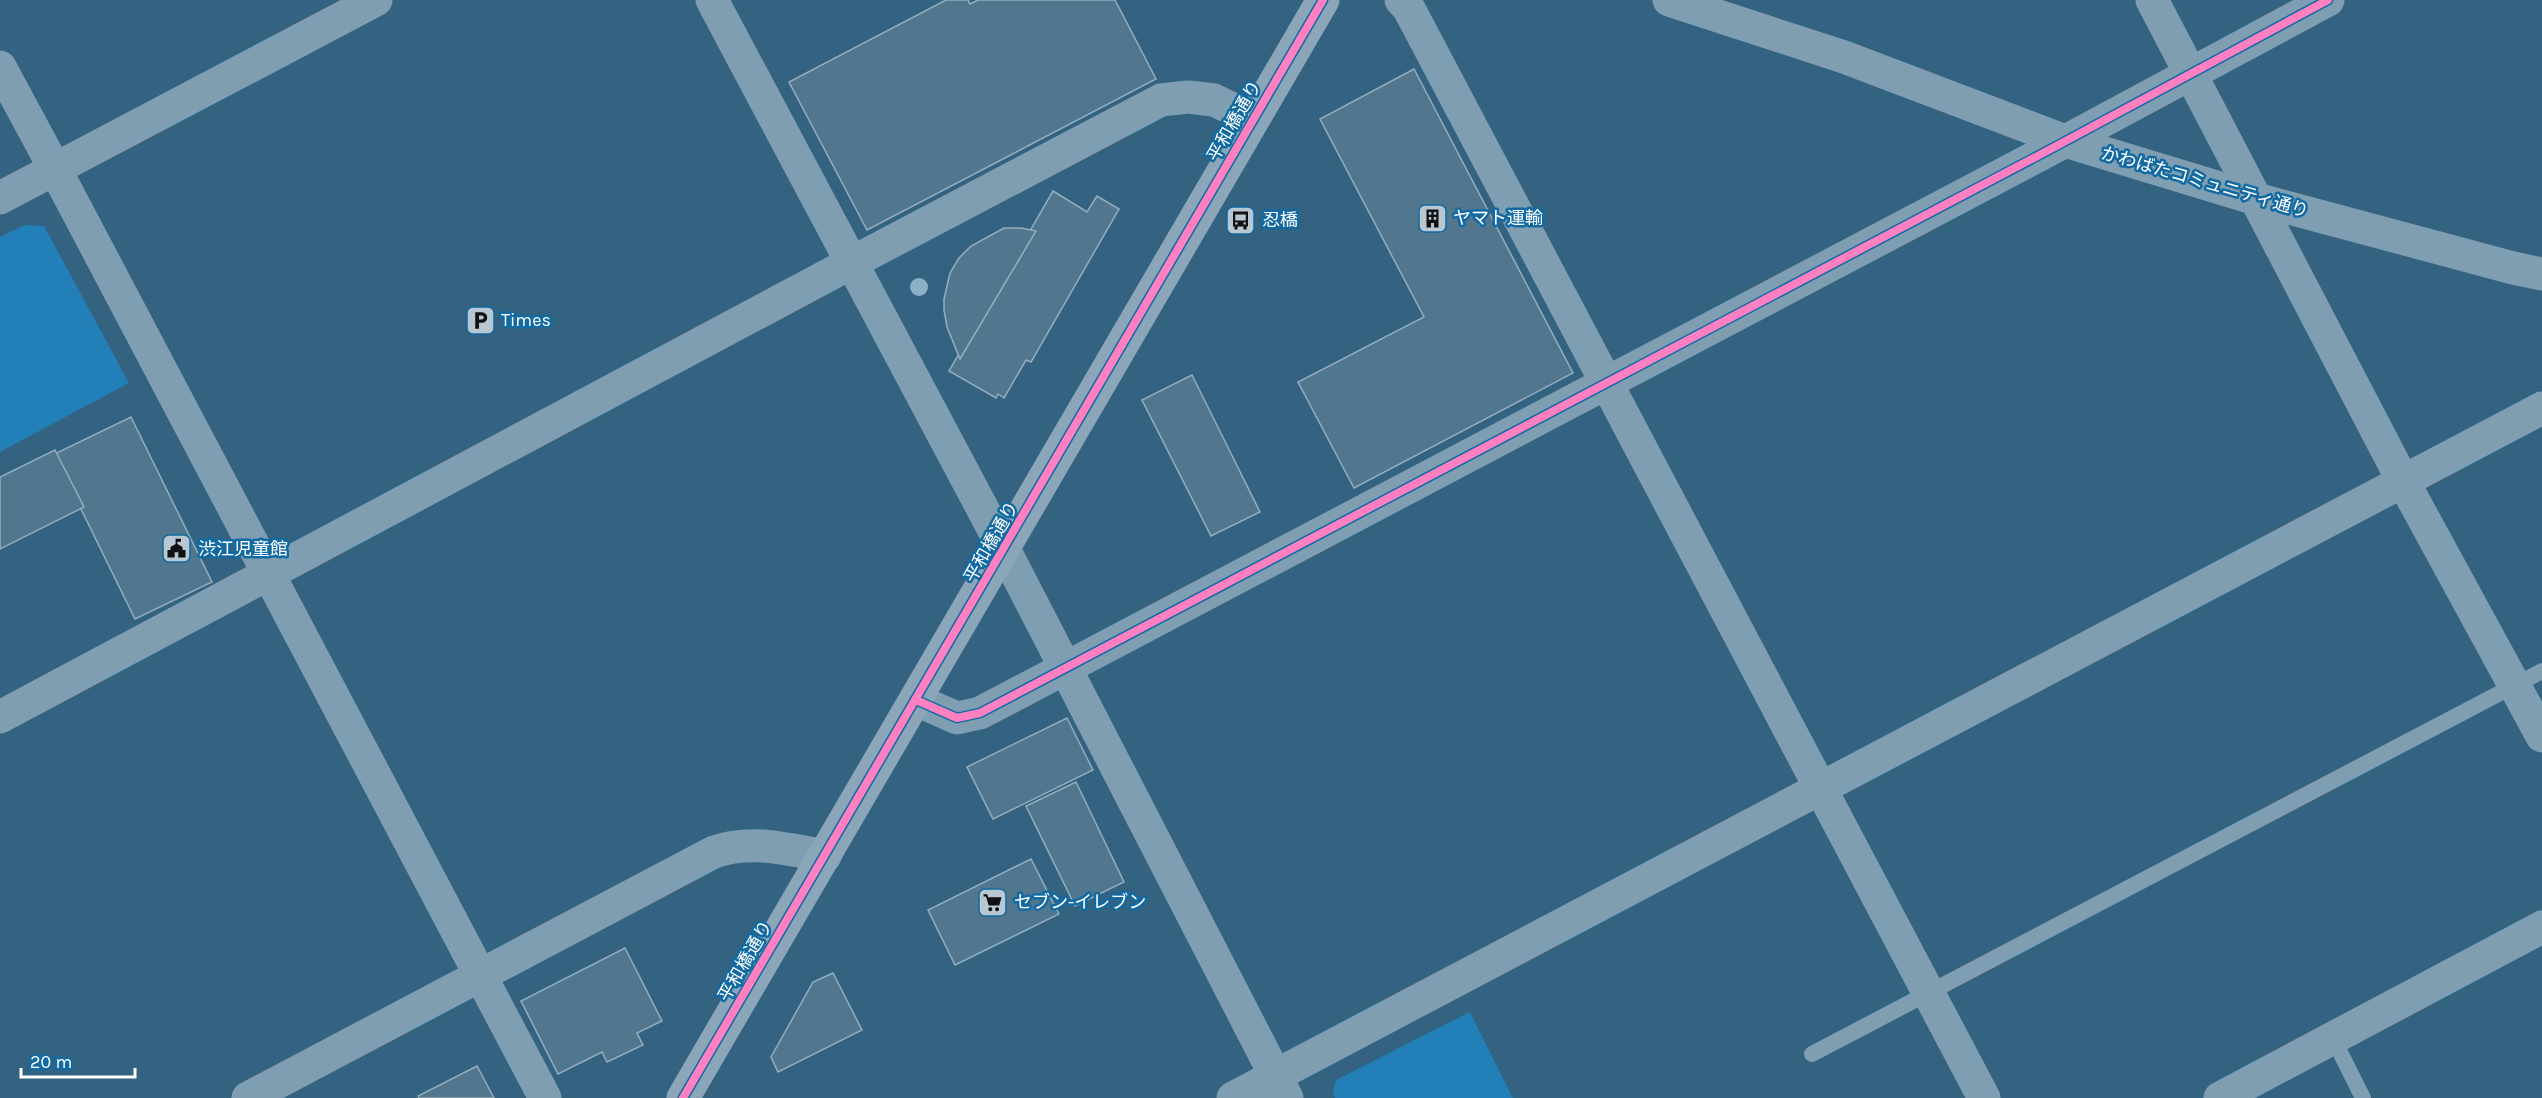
<svg xmlns="http://www.w3.org/2000/svg" width="2542" height="1098" viewBox="0 0 2542 1098" font-family="Karla,'Noto Sans JP',sans-serif">
<style>
.green{fill:#237fb7}
.building{fill:#51778f;stroke:#93aebf;stroke-width:1.5}
.lines{fill:none;stroke-linecap:round;stroke-linejoin:round}
.service{stroke:#7f9eb1;stroke-width:16}
.minor{stroke:#7f9eb1;stroke-width:33}
.tertiary{stroke:#7f9eb1;stroke-width:33}
.primary{stroke:#8ba6b8;stroke-width:33}
.cycleway-casing{stroke:#126aa2;stroke-width:11}
.cycleway{stroke:#ff80c0;stroke-width:8}
.tree{fill:#8cb0c6}
.labels{text-anchor:middle;stroke-width:5;stroke-linejoin:round;paint-order:stroke}
.street-label{font-size:18px;fill:#fff;stroke:#126aa2}
.poi-label{font-size:18px;fill:#fff;stroke:#126aa2;text-anchor:start}
</style>
<rect width="100%" height="100%" fill="#336381"/>
<g class="green">
<polygon points="25,225 44,226 129,383 0,452 0,237"/>
<polygon points="1470,1012 1513,1098 1335,1098 1333,1093 1336,1080"/>
</g>
<g class="building">
<polygon points="946,0 968,0 970,4 978,0 1115,0 1156,79 867,230 789,82"/>
<polygon points="1414,69 1573,373 1354,488 1298,382 1424,317 1320,119"/>
<polygon points="1053,191 1087,212 1097,196 1119,209 1031,362 1026,360 1004,398 998,394 996,398 949,371"/>
<polygon points="1004,228 1021,228 1036,231 960,359 947,327 944,310 944,299 950,273 959,258 971,246"/>
<polygon points="1192,375 1260,512 1211,536 1142,400"/>
<polygon points="131,417 212,582 135,619 78,503 58,512 34,464"/>
<polygon points="55,450 84,507 0,549 0,477"/>
<polygon points="1067,718 1093,770 993,819 967,767"/>
<polygon points="1076,782 1124,882 1075,906 1026,806"/>
<polygon points="1031,859 1059,914 955,965 928,910"/>
<polygon points="625,948 662,1021 637,1033 643,1045 607,1062 602,1052 558,1074 521,1001"/>
<polygon points="833,973 862,1030 778,1072 771,1057 813,982"/>
<polygon points="477,1066 494,1098 419,1098 418,1096"/>
</g>
<g class="lines">
<g class="service">
<polyline points="2333,1038 2363,1098"/>
<polyline points="1812,1054 2542,671"/>
</g>
<g class="minor">
<polyline points="376,0 55,169 545,1098"/>
<polyline points="1401,0 1408,7 1984,1098"/>
<polyline points="1669,0 1844,57 2065,141 2256,199 2513,268 2542,274"/>
<polyline points="2152,0 2403,481 2542,736"/>
<polyline points="0,198 55,169"/>
<polyline points="1004,549 1287,1098"/>
<polyline points="916,700 957,718 980,713 2047,151 2328,0"/>
<polyline points="0,717 851,263 1161,100 1188,97 1214,100 1253,119"/>
<path d="M248,1098L714,852C751,839 787,849 825,856"/>
<polyline points="2220,1098 2542,927"/>
</g>
<g class="tertiary">
<polyline points="712,0 1004,549"/>
<polyline points="0,67 55,169"/>
<polyline points="1233,1098 2542,408"/>
</g>
<polyline class="primary" points="683,1098 1323,0"/>
<defs>
<g id="cycleway">
<polyline points="916,700 957,718 980,713 2047,151 2328,0"/>
<polyline points="683,1098 1323,0"/>
</g>
</defs>
<use href="#cycleway" class="cycleway-casing"/>
<use href="#cycleway" class="cycleway"/>
</g>
<circle class="tree" cx="919" cy="287" r="9"/>
<defs>
<symbol id="building-square" viewBox="-11 -11 22 22"><rect x="-9" y="-9" width="18" height="18" rx="4" fill="#b8c8d3" stroke="#126aa2"/><path d="M-4-6H4V6H1V3H-1V6H-4ZM-2.5-4.3h1.7v1.8h-1.7ZM.8-4.3h1.7v1.8H.8ZM-2.5-1h1.7V.8h-1.7ZM.8-1h1.7V.8H.8Z" fill="#111"/></symbol>
<symbol id="bus-square" viewBox="-11 -11 22 22"><rect x="-9" y="-9" width="18" height="18" rx="4" fill="#b8c8d3" stroke="#126aa2"/><path d="M-5-6H5V4H4V6H2V4H-2V6H-4V4H-5ZM-3.5-4V0h7V-4ZM-3.5 1.2v1.5H-2V1.2ZM2 1.2v1.5H3.5V1.2Z" fill="#111"/></symbol>
<symbol id="parking-square" viewBox="-11 -11 22 22"><rect x="-9" y="-9" width="18" height="18" rx="4" fill="#b8c8d3" stroke="#126aa2"/><path d="M-3.5-5.5H1a3.5 3.5 0 0 1 0 7H-1V5.5H-3.5ZM-1-3.4V-.6H.8a1.4 1.4 0 0 0 0-2.8Z" fill="#111"/></symbol>
<symbol id="civic-square" viewBox="-11 -11 22 22"><rect x="-9" y="-9" width="18" height="18" rx="4" fill="#b8c8d3" stroke="#126aa2"/><path d="M-.6-6.5H3V-4.5H.6V-3L4-1V1h2V6H-6V1h2V-1L-.6-3ZM-1.2 2.5V6h2.4V2.5Z" fill="#111"/></symbol>
<symbol id="supermarket-square" viewBox="-11 -11 22 22"><rect x="-9" y="-9" width="18" height="18" rx="4" fill="#b8c8d3" stroke="#126aa2"/><path d="M-6-5.5h2.5l.6 2H6L4.5 2H-2.5L-4.4-4H-6ZM-1.5 3.2a1.3 1.3 0 1 0 .1 0ZM3 3.2a1.3 1.3 0 1 0 .1 0Z" fill="#111"/></symbol>
</defs>
<g fill-rule="evenodd">
<use href="#building-square" x="1416" y="202" width="33" height="33"/>
<use href="#bus-square" x="1224" y="204" width="33" height="33"/>
<use href="#parking-square" x="464" y="304" width="33" height="33"/>
<use href="#civic-square" x="160" y="532" width="33" height="33"/>
<use href="#supermarket-square" x="976" y="886" width="33" height="33"/>
</g>
<g class="labels">
<g class="street-label">
<text transform="translate(1234 121) rotate(-60)" y="6">平和橋通り</text>
<text transform="translate(2205 182) rotate(16)" y="6">かわばたコミュニティ通り</text>
<text transform="translate(991 542) rotate(-60)" y="6">平和橋通り</text>
<text transform="translate(745 961) rotate(-60)" y="6">平和橋通り</text>
</g>
<g class="poi-label">
<text x="1453" y="224">ヤマト運輸</text>
<text x="1262" y="226">忍橋</text>
<text x="501" y="326">Times</text>
<text x="198" y="555">渋江児童館</text>
<text x="1014" y="908">セブン-イレブン</text>
</g>
</g>
<path d="M21 1068v9h114v-9" fill="none" stroke="#ffffff" stroke-width="3"/>
<text x="30" y="1068" font-size="18" fill="#ffffff" stroke="#126aa2" stroke-width="4.5" paint-order="stroke">20 m</text>
</svg>
